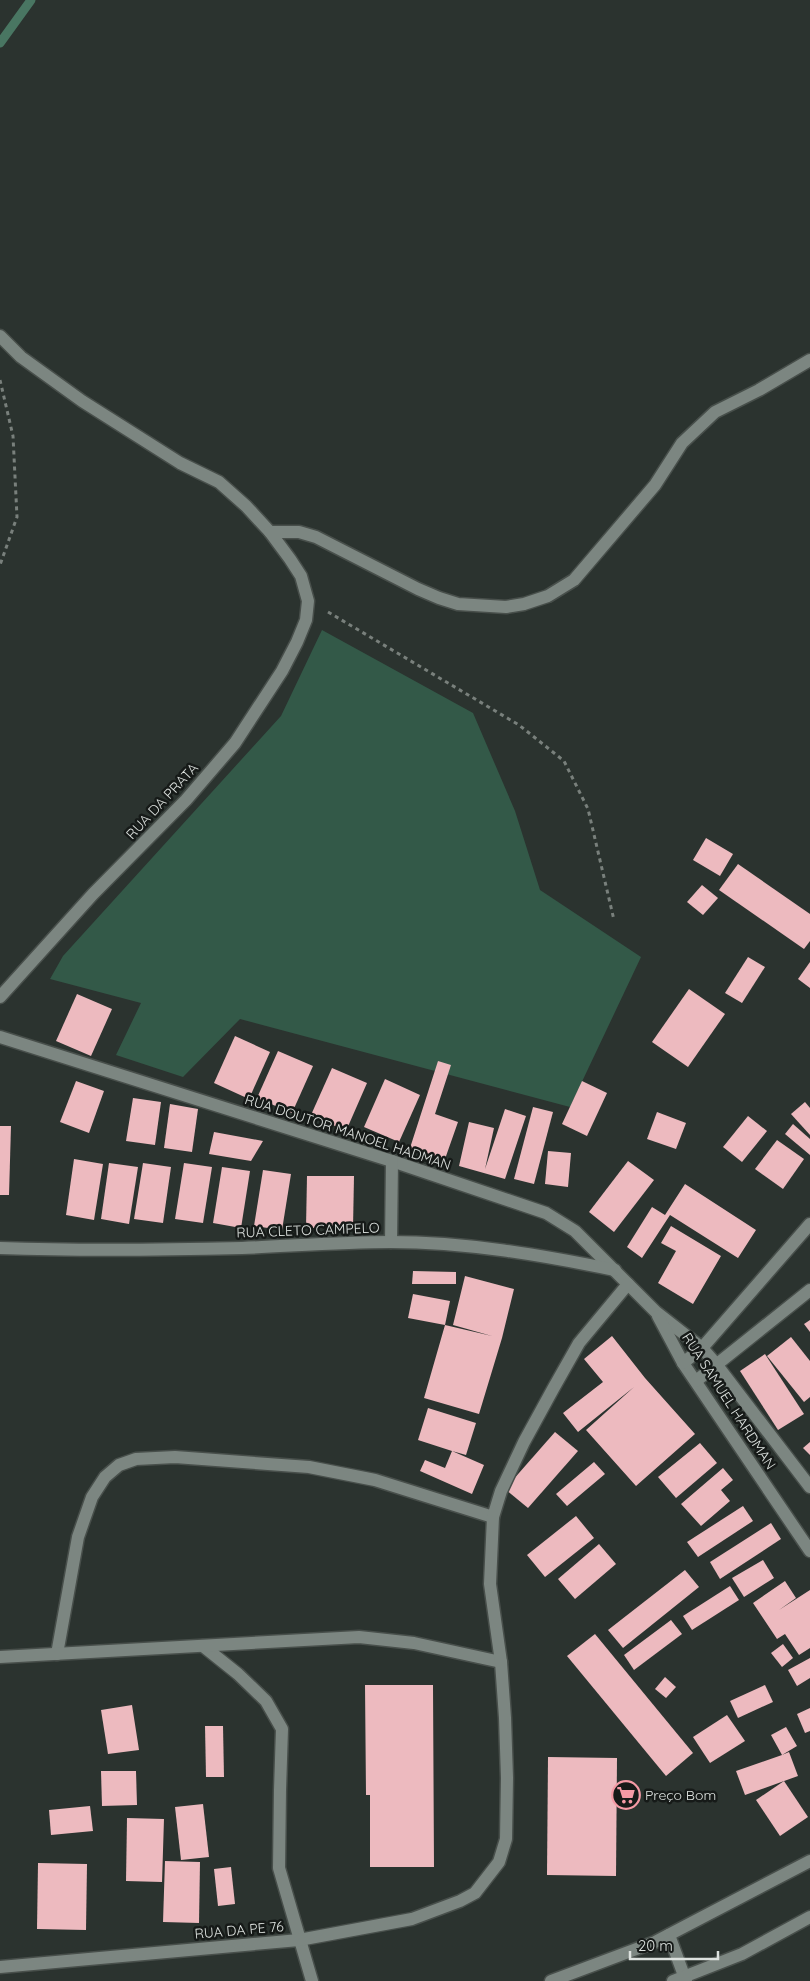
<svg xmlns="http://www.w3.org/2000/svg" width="810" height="1981" viewBox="0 0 810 1981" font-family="Quicksand,sans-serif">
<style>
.green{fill:#335948}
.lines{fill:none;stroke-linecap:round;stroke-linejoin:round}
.stream{stroke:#497662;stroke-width:9}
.building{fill:#edbabf}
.street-casing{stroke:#484f4b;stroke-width:15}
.secondary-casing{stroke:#484f4b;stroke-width:15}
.path{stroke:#79807c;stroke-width:3;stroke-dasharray:4 4;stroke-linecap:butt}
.street{stroke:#7c8681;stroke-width:12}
.secondary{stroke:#7c8681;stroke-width:12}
.labels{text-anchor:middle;stroke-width:5;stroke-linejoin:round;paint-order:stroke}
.street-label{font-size:14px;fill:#dde2df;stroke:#161a18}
.poi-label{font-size:14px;fill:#dde2df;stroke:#161a18;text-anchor:start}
</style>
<rect width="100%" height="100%" fill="#2b332f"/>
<polygon class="green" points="322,630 473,713 515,811 540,890 641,957 570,1107 240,1019 183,1077 116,1055 141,1003 50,979 63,956 281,716"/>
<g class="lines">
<polyline class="stream" points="0,43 31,0"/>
</g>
<g class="building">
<polygon points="706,838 733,854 720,876 693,860"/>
<polygon points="738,864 810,914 810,941 804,949 719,890"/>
<polygon points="702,885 718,898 703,915 687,902"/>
<polygon points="748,957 765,967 742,1003 725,993"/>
<polygon points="810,962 810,988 798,979"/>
<polygon points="689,989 725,1014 688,1067 652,1042"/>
<polygon points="77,994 112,1009 91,1056 56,1041"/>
<polygon points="235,1036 270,1052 249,1099 214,1083"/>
<polygon points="278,1051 313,1066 292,1113 257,1098"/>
<polygon points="438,1061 451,1065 435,1114 458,1122 445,1159 410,1148"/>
<polygon points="332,1068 367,1083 346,1131 311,1115"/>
<polygon points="385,1079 420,1095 399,1142 364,1127"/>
<polygon points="76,1081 104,1091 89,1133 60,1122"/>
<polygon points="582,1081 607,1093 587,1136 562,1124"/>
<polygon points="133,1098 161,1102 155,1145 126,1141"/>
<polygon points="805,1102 810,1108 810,1135 791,1114"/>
<polygon points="170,1104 198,1109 192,1152 164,1148"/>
<polygon points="533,1107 553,1112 534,1184 514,1179"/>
<polygon points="505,1109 526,1116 505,1179 459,1166 469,1122 494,1128 485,1169"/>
<polygon points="657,1112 686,1123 676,1149 647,1139"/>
<polygon points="748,1116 767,1131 742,1162 723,1147"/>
<polygon points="793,1124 810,1139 810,1155 785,1134"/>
<polygon points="0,1126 11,1126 9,1195 0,1195"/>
<polygon points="214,1132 263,1141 251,1161 209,1154"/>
<polygon points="777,1140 804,1159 783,1189 755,1169"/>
<polygon points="548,1151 571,1153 568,1187 545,1184"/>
<polygon points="74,1159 103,1164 94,1220 66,1215"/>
<polygon points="628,1161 654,1180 614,1232 589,1212"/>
<polygon points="109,1163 138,1167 129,1224 101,1219"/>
<polygon points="143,1163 171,1167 163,1223 134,1219"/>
<polygon points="184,1163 212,1167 203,1223 175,1219"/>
<polygon points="222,1167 250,1171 241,1228 213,1223"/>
<polygon points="263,1170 291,1174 282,1230 254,1226"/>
<polygon points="307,1176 354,1176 353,1228 306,1228"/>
<polygon points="685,1184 756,1230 738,1258 670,1215 642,1258 627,1247 652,1207 665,1215"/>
<polygon points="671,1226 721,1256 693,1304 658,1283 676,1251 661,1243"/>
<polygon points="413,1271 456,1272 456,1284 412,1284"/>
<polygon points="465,1276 514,1289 502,1338 479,1414 424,1398 445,1325 492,1336 453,1325"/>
<polygon points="413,1294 450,1301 445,1325 408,1318"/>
<polygon points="810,1320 810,1332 804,1324"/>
<polygon points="612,1336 645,1378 695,1434 636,1486 586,1430 634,1387 578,1432 563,1413 603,1382 584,1359"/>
<polygon points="791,1337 810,1361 810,1397 804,1402 767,1356"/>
<polygon points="765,1354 804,1414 778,1430 740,1371"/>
<polygon points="428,1408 476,1423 466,1455 452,1451 484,1465 472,1494 420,1471 425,1460 445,1468 452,1451 418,1440"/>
<polygon points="555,1432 578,1451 528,1508 505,1489"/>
<polygon points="810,1442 810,1455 803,1448"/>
<polygon points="700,1443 717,1463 676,1498 658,1477"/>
<polygon points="594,1462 605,1474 567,1506 556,1494"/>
<polygon points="723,1468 733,1480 721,1490 730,1501 701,1526 681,1504"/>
<polygon points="743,1506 753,1521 698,1557 687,1542"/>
<polygon points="576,1516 594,1538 545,1577 527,1555"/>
<polygon points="771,1523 781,1539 720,1579 710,1562"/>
<polygon points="599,1544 616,1564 575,1599 558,1579"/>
<polygon points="763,1560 774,1578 744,1597 732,1578"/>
<polygon points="685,1570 699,1587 623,1648 608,1630"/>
<polygon points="785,1581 796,1598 779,1610 810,1590 810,1648 799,1655 785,1634 777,1639 753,1603"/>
<polygon points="730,1586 739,1600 692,1630 683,1616"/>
<polygon points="671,1620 682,1634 634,1670 624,1655"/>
<polygon points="595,1634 693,1753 666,1776 567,1656"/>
<polygon points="783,1644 793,1658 782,1667 771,1653"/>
<polygon points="810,1658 810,1678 797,1686 788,1670"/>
<polygon points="665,1677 676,1687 666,1698 655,1689"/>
<polygon points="365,1685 433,1685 434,1867 370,1867 370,1795 366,1795"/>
<polygon points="765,1685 773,1702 738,1718 730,1701"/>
<polygon points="132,1705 139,1750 108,1754 101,1710"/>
<polygon points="810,1708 810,1731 805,1733 797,1714"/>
<polygon points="727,1715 745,1741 710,1763 693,1737"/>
<polygon points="205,1726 223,1726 224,1777 206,1777"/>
<polygon points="786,1727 797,1746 782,1755 789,1752 798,1776 745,1795 736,1771 782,1755 771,1735"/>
<polygon points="548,1757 617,1758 616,1876 547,1875"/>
<polygon points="101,1771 136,1771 137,1805 102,1806"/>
<polygon points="784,1781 808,1817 780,1836 756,1800"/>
<polygon points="203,1804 209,1857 181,1860 175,1807"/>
<polygon points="90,1806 93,1831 51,1835 49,1810"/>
<polygon points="127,1818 164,1819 162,1882 126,1881"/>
<polygon points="165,1861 200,1862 199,1923 163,1922"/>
<polygon points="38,1863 87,1864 86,1930 37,1929"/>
<polygon points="231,1867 235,1904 218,1906 214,1869"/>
</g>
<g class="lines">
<defs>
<g id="street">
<polyline points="0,336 21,357 82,401 180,463 219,482 246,506 270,532 290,559 301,576 308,601 306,620 297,642 282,671 235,743 186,800 93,894 0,997"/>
<polyline points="270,532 299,532 316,537 418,589 439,598 458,604 506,607 524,604 548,596 574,580 655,485 682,443 715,412 759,390 810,360"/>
<polyline points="0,1037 392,1161 546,1213 575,1231 656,1312 702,1348 716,1364 810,1487"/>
<polyline points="391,1242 392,1161"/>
<path d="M0,1248C80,1251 162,1250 242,1248C291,1246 341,1242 390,1242C466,1242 541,1255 615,1270"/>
<polyline points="658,1316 683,1363 810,1551"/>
<polyline points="683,1363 702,1348 810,1224"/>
<polyline points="696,1381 810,1290"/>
<polyline points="203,1646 238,1674 266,1701 282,1729 280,1790 279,1868 312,1981"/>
<polyline points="57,1654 78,1537 92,1497 105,1477 119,1465 136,1459 175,1457 309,1467 375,1480 493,1517"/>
<polyline points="0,1657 359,1637 414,1643 501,1662"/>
<polyline points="669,1935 686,1981"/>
<polyline points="0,1967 299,1940 412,1919 460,1901 475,1893 499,1862 506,1839 507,1778 505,1718 501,1662 490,1584 493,1517 501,1491 524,1442 553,1389 579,1343 628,1284"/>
</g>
<g id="secondary">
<polyline points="551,1981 655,1942 810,1861"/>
<polyline points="673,1981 742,1954 810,1917"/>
</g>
</defs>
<use href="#street" class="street-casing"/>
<use href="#secondary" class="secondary-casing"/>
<g class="path">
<polyline points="0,380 13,436 17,517 0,565"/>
<polyline points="328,612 519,725 564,761 588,809 614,920"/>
</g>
<use href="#street" class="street"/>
<use href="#secondary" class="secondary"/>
</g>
<defs>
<symbol id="supermarket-ring" viewBox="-11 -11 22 22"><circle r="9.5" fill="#161a18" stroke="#f49aa5" stroke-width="1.5"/><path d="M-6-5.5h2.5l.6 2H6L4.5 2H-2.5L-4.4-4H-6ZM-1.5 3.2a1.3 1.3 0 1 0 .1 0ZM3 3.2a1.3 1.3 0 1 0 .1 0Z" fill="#f49aa5"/></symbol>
</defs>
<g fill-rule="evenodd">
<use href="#supermarket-ring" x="610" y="1779" width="32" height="32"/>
</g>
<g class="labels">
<g class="street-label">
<text transform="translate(162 801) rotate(-47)" y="5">RUA DA PRATA</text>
<text transform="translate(348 1132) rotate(18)" y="5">RUA DOUTOR MANOEL HADMAN</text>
<text transform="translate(308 1230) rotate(-2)" y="5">RUA CLETO CAMPELO</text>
<text transform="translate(729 1401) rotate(57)" y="5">RUA SAMUEL HARDMAN</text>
<text transform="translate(239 1930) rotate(-5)" y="5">RUA DA PE 76</text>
</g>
<g class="poi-label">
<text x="645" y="1800">Preço Bom</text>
</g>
</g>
<path d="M630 1951v8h88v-8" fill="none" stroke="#dde2df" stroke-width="2.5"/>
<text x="638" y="1951" font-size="15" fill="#dde2df" stroke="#161a18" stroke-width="4" paint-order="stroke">20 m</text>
</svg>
